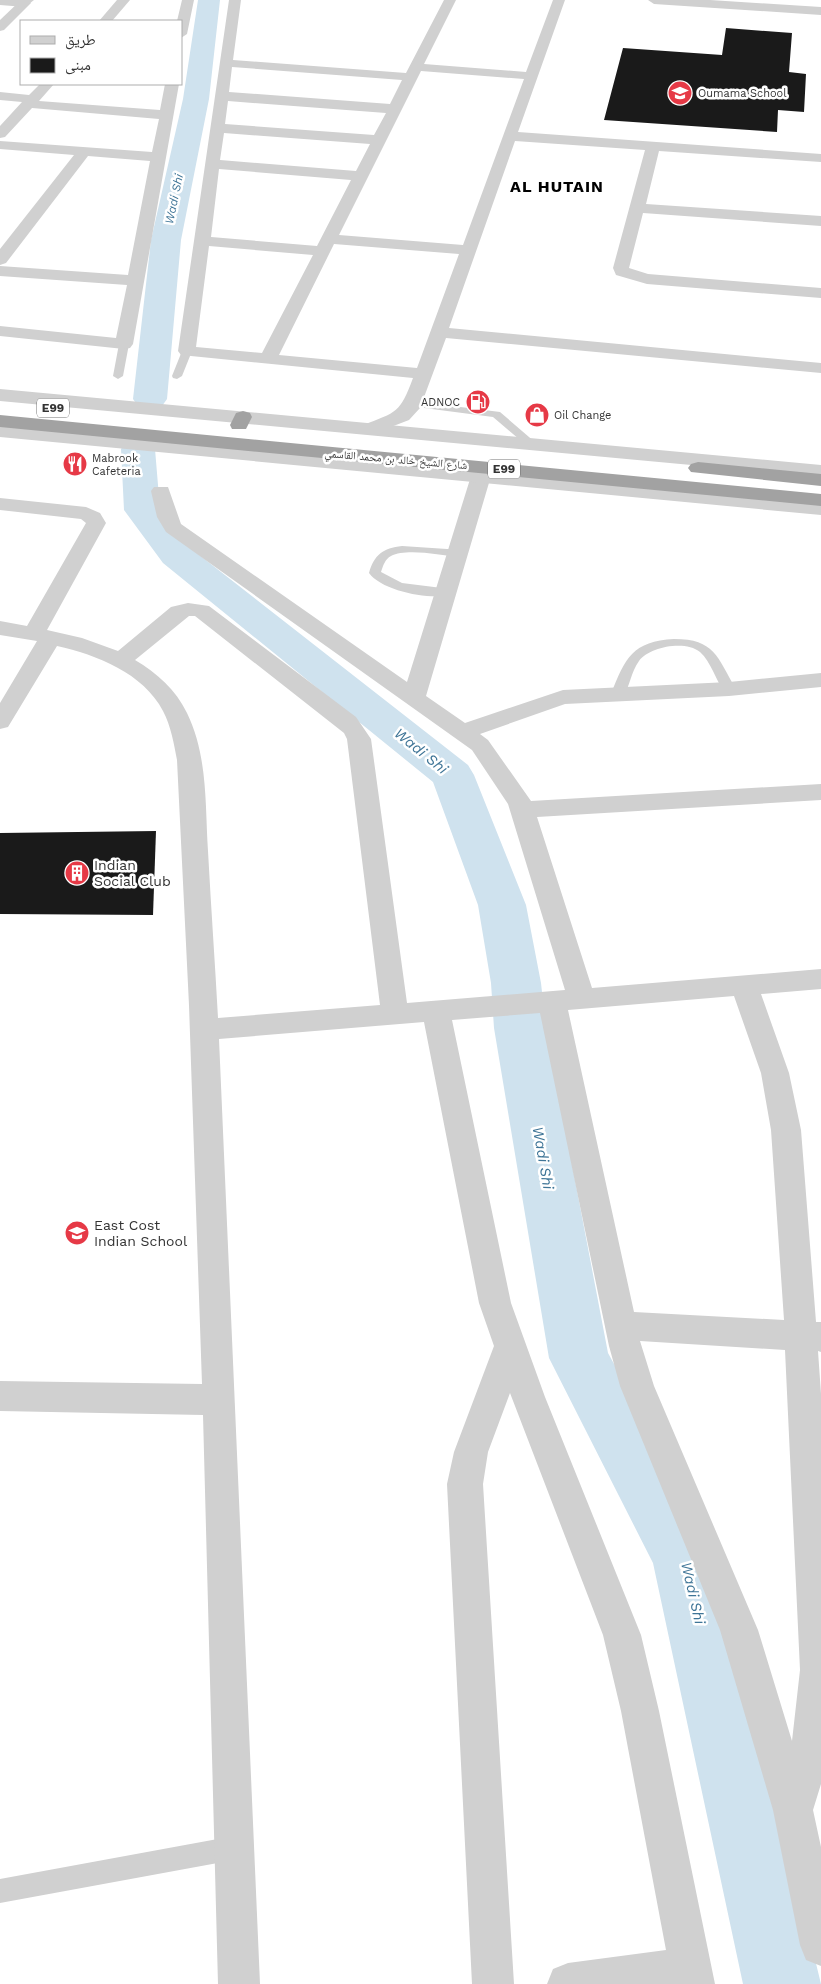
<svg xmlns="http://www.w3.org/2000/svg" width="821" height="1984" viewBox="0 0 821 1984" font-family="'Work Sans','Noto Naskh Arabic',sans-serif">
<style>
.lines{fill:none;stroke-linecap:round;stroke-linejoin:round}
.river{fill:#cfe2ee;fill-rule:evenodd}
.building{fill:#1a1a1a}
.service{fill:#d0d0d0;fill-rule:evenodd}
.minor{fill:#d0d0d0;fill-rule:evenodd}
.tertiary{fill:#d0d0d0;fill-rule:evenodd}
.trunk{fill:#a2a2a2;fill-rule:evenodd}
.labels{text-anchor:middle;stroke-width:5;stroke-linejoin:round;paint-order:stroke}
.far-poi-label{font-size:11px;fill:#333;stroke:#fff;text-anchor:start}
.far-street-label{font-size:11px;fill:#333;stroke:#fff}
.far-water-label{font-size:12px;font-style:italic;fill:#3f7597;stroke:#fff}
.shield{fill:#fff;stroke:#707070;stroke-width:1}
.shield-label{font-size:12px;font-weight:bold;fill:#333}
.poi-label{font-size:14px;fill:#333;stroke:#fff;text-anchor:start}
.water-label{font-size:15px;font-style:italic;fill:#3f7597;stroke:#fff}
.far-district-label{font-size:16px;font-weight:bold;letter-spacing:1px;fill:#000;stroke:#fff}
</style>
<rect width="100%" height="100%" fill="#fff"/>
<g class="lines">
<g class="river">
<polygon points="198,0 220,0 209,99 181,240 167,399 162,406 150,409 138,406 133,399 151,240 183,99"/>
<polygon points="138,439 150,442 155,449 160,509 189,547 468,765 474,775 526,905 541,983 546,1028 608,1353 707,1533 717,1556 821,1984 743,1984 653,1563 549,1358 494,1028 491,983 478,905 433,782 163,563 124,510 121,449 126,442"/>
</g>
</g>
<g class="building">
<polygon points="726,28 792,33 789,72 806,74 804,112 778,110 777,132 604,120 623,48 722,55"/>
<polygon points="156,831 153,915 0,914 0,833"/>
</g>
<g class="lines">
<g class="service">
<polygon points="124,341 129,344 123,376 118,379 113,376 119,344"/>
<polygon points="187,348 192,351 182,376 177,379 173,378 172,376 182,351"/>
<polygon points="413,401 500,412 536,443 530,446 526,445 493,417 409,406 409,402"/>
<path d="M402,546L462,550L464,553L462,556L458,557C441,555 406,548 391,556C385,559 383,566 381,572L402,583L450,589L452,592L450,595C429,600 382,591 369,573C374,555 383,548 402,546Z"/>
<path d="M674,639C715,639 717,657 736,689L734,692H724C716,680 711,662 700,652C685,640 649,647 639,661C631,672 630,686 623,697H613L611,694C625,658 633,641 674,639Z"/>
<polygon points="234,1836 242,1840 246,1848 242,1856 234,1860 0,1903 0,1879"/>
</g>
<g class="minor">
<polygon points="21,0 28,0 31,3 4,30 0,31 0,20"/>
<polygon points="117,0 130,0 112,21 99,21"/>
<polygon points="182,0 194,0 187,34 181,38 181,21 177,21"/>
<path d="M229,0H241L233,60L406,73L444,0H456L424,64L526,72L553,0H565L518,132L821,154V162L659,151L646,204L821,216V226L643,213L629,268L648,274L821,288V298L647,284L616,275L613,268L645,150L515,141L449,328L821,363V373L446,338L420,408L409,420L370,435L363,433L361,429L363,425C397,412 400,413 413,378L181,355L178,351ZM232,67L402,80L390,104L229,92ZM421,71L524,79L463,245L339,235ZM228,101L386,113L374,135L225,124ZM224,133L370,144L356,171L220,160ZM219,169L351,180L317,246L211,237ZM334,244L459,254L417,368L279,355ZM209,246L313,255L262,353L196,347Z"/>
<polygon points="40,84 54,84 39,101 160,110 165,84 179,84 133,344 130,348 124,349 0,336 0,326 116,338 127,285 0,276 0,266 128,275 150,161 88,156 6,263 0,265 0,249 74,155 0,149 0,141 152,152 159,119 32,108 5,137 0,138 0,126 22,102 0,100 0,92 29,95"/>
<path d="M481,470L488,472L491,476L426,696L465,723L563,690L729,682L821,673V687L729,696L565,704L480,734L488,740L531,801L821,784V800L537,817L592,988L821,969V989L761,994L789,1073L801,1130L816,1322H821V1352L818,1351L821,1394V1784L813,1810L821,1847V1966L806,1960L800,1945L773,1810L720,1630L620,1386L609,1346L540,1013L452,1020L511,1303L545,1397L641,1635L659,1711L715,1984H547L553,1969L568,1963L666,1950L621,1711L603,1635L510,1393L488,1452L483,1484L514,1984H472L447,1484L454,1452L494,1346L479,1303L424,1022L219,1039L260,1984H218L203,1415L0,1411V1381L202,1384L189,1005L177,760C174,744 171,726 163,711C143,673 97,655 57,646L8,727L0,729V703L37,641L0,635V621L27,626L86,523L81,519L0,510V498L86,507L100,513L106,523L47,630L82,638L118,651L171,607L188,603L209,606L356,717L371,739L407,1003L565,990L508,804L472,750L166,532L157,517L151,491L154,487H168L181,524L407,682L471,476L474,472ZM189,616H195L344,733L347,739L380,1005L218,1018C215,963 211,907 208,851C205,805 208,756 187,713C176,690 157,673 135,660ZM734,996L761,1073L771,1130L784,1320L634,1312L568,1010ZM640,1341L785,1350L800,1670L792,1741L758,1630L654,1386Z"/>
</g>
<g class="tertiary">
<polygon points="0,0 34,0 25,7 0,5"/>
<polygon points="648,0 710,0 821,7 821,15 654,4"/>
<polygon points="0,389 821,465 821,477 0,401"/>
<polygon points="0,425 821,503 821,515 0,437"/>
</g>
<g class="trunk">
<polygon points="243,411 250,413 252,417 246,429 232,429 230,425 236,413"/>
<polygon points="0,415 821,494 821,506 0,427"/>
<polygon points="698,462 821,474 821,486 691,472 688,468 691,464"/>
</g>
</g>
<defs>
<symbol id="school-disc" viewBox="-11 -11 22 22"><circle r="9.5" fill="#e63946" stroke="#fff"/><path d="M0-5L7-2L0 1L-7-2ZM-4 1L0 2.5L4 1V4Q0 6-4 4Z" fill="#fff"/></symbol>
<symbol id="fuel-disc" viewBox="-11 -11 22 22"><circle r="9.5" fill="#e63946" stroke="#fff"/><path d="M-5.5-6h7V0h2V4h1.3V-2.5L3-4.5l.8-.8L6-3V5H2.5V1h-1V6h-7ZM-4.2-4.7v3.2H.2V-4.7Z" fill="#fff"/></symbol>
<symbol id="shop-disc" viewBox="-11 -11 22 22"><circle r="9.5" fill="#e63946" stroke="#fff"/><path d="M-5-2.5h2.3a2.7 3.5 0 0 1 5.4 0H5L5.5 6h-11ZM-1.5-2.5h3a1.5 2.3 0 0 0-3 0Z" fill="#fff"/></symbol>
<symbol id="restaurant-disc" viewBox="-11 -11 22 22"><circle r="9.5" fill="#e63946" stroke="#fff"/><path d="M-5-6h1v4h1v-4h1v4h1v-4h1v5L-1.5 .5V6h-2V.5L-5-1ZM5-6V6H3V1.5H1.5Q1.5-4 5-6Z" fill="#fff"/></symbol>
<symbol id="building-disc" viewBox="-11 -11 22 22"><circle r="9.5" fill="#e63946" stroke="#fff"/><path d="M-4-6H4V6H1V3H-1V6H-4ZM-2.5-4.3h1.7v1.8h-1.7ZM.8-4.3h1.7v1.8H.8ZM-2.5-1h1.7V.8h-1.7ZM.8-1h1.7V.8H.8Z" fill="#fff"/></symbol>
</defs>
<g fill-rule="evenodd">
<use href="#school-disc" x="666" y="79" width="28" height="28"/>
<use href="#fuel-disc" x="464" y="388" width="28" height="28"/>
<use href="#shop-disc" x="523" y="401" width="28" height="28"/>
<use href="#restaurant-disc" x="61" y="450" width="28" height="28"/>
<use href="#building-disc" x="63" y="859" width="28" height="28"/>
<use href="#school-disc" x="63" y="1219" width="28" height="28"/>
</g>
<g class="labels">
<g class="far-poi-label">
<text x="698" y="97">Oumama School</text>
<text x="460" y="406" text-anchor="end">ADNOC</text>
<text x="554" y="419">Oil Change</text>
<text x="92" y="462">Mabrook<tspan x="92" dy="13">Cafeteria</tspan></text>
</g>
<g class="far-street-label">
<text transform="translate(396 459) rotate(5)" y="4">شارع الشيخ خالد بن محمد القاسمي</text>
</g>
<g class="far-water-label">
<text transform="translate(174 199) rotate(-78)" y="4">Wadi Shi</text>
</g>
<g class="shield">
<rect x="37" y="398.5" width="32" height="19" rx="4"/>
<rect x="488" y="459.5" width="32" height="19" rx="4"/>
</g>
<g class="shield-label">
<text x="53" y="412">E99</text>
<text x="504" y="473">E99</text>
</g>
<g class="poi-label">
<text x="94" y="870">Indian<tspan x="94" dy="16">Social Club</tspan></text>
<text x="94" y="1230">East Cost<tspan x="94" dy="16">Indian School</tspan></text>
</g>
<g class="water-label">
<text transform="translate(421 751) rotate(39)" y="5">Wadi Shi</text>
<text transform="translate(543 1158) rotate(80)" y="5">Wadi Shi</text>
<text transform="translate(693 1593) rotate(77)" y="5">Wadi Shi</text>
</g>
<g class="far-district-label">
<text x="557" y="192">AL HUTAIN</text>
</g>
</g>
<rect x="20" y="20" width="162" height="65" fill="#ffffff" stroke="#adadad"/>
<rect x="30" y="36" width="25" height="8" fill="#d0d0d0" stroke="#adadad"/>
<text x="65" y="45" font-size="15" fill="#333333">طريق</text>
<rect x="30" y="58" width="25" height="15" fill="#1a1a1a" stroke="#adadad"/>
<text x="65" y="70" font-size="15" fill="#333333">مبنى</text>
</svg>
